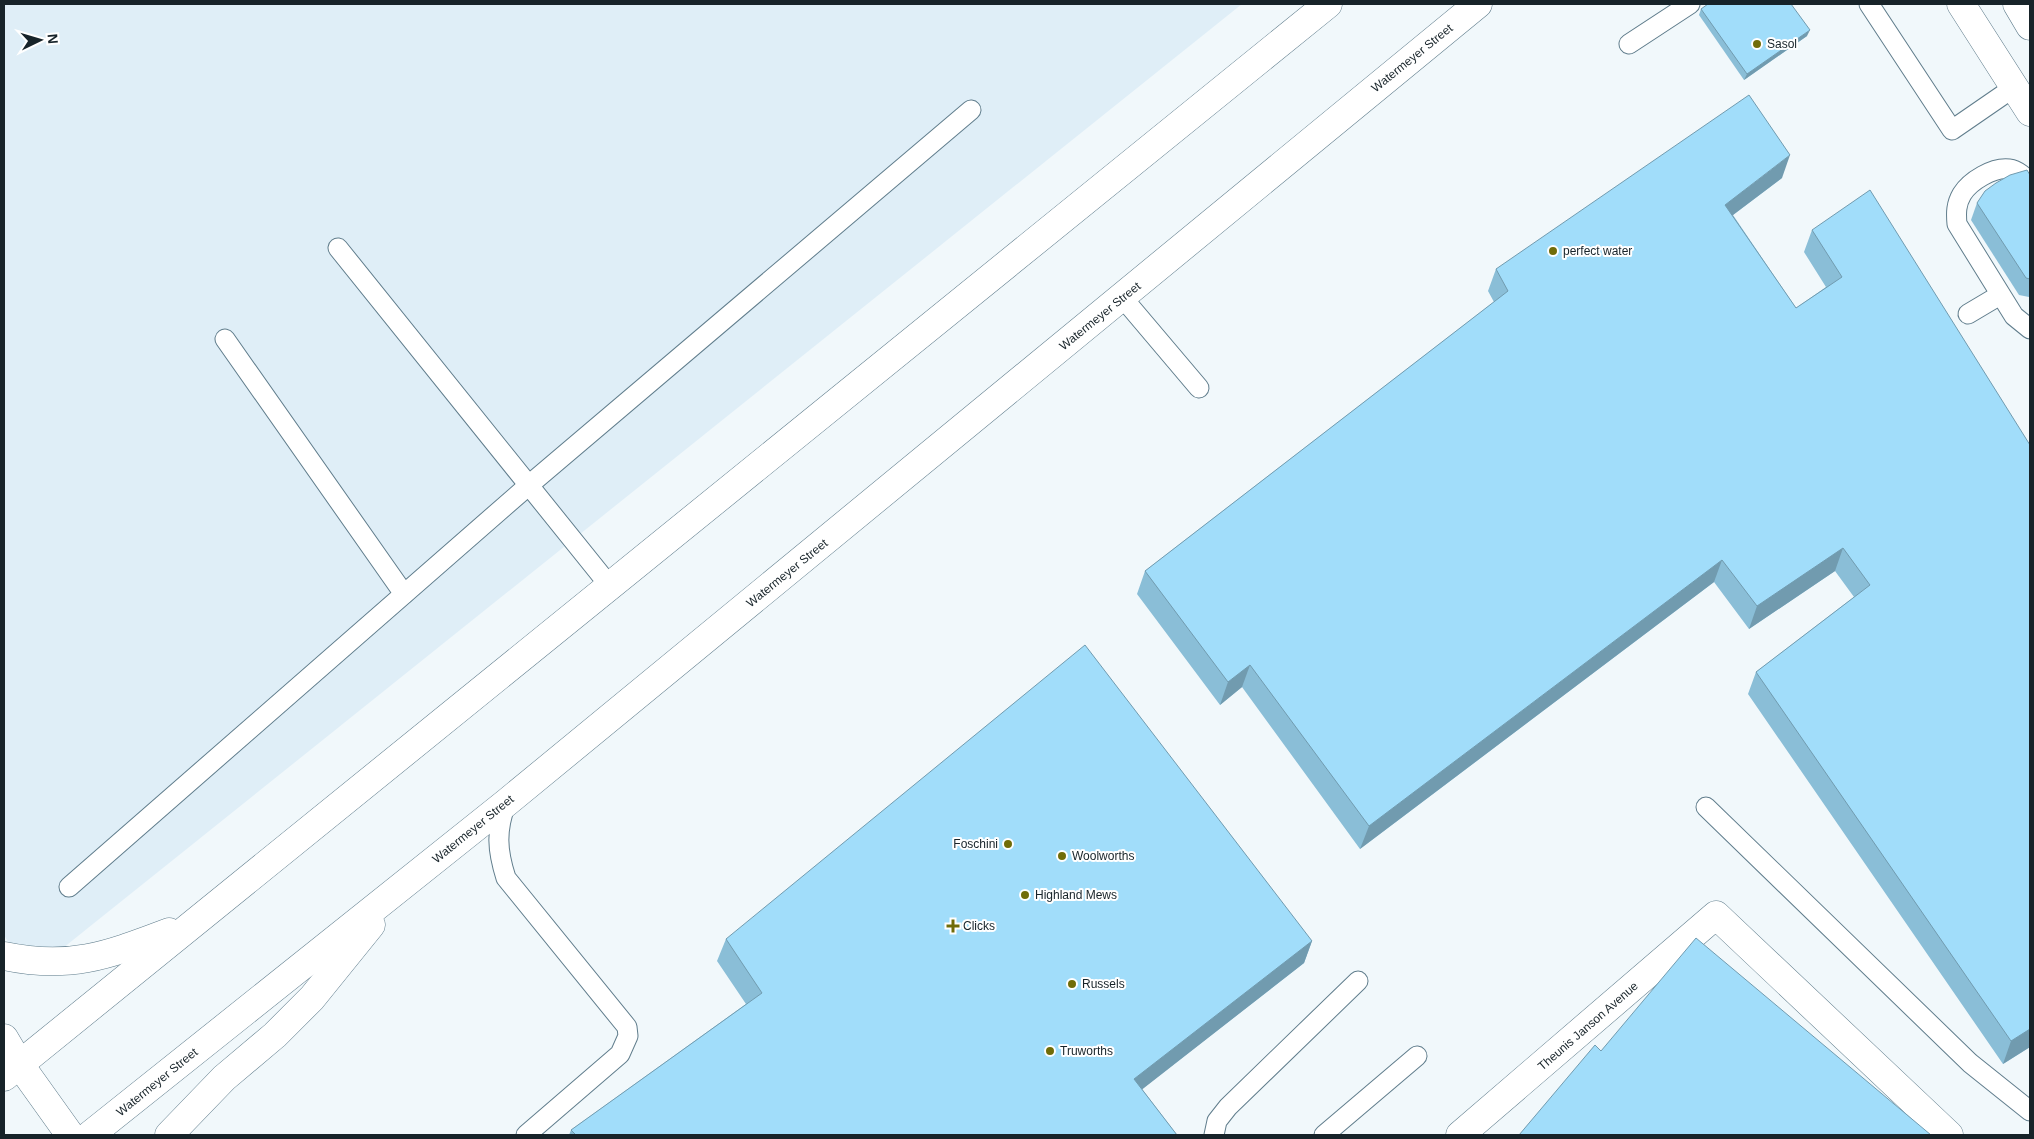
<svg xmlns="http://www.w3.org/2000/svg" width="2034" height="1139" viewBox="0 0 2034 1139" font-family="Helvetica,sans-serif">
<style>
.built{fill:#dfeef7}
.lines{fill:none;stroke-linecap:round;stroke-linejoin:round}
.lane-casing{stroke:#607d8c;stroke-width:21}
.street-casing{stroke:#607d8c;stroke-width:29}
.secondary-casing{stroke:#607d8c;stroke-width:29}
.lane{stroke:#fff;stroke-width:19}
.street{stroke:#fff;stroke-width:28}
.secondary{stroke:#fff;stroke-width:28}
.wall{fill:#8abed7}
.shaded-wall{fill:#719baf}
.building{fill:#a1ddfa;stroke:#719baf}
.poi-dot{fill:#706c08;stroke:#fff;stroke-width:2}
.labels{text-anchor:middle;stroke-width:4;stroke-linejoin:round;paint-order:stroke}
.poi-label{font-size:12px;fill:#172329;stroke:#fff;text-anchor:start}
.street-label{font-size:12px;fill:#172329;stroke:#fff}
</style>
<rect width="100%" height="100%" fill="#f1f8fb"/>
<polygon class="built" points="4,4 1242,4 28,976 4,935"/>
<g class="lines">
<defs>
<g id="lane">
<polyline points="1869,4 1952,130 2013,88"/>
<polyline points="1629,44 1690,4"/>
<path d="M2030,184C2026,177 2017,170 2009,169C1993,167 1970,181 1962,194C1956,204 1956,213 1957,224L2014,316L2030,329"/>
<polyline points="338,248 609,585"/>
<polyline points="1122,297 1199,388"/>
<polyline points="1968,314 2000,295"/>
<polyline points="225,339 404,594"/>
<path d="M506,803C496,831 497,850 506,878L627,1027L628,1036L620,1054L526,1135"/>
<polyline points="1706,807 1970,1063 2030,1111"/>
<polyline points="69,887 529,485 971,110"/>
<polyline points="1214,1135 1217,1121 1228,1107 1358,981"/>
<polyline points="1324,1135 1417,1056"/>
</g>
<g id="street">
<polyline points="1961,4 2030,112"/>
<polyline points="2017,4 2030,26"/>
<polyline points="1460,1135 1716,915 1949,1135"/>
</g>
<g id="secondary">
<path d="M4,956C71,970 108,955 169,932"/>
<polyline points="4,1038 20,1065 70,1135"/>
<polyline points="4,1077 1328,4"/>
<polyline points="90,1135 506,803 1478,4"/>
<polyline points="169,1135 224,1078 275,1035 312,998 371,925"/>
</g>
</defs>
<use href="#lane" class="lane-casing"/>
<use href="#street" class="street-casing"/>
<use href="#secondary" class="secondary-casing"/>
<use href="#lane" class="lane"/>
<use href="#street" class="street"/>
<use href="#secondary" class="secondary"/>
</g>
<g class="wall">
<polygon points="1701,9 1807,36 1744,80 1699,15"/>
<polygon points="2030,175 2030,297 2029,297 2019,295 1971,220 1977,203"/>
<polygon points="1782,178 1733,215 1796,308 1826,287 1804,252 1812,230 2030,445 2030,1047 2003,1064 1748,694 1756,672 1854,597 1835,571 1749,629 1714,582 1360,849 1242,687 1220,705 1137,594 1145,571 1494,302 1488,291 1496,269"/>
<polygon points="726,939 1312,941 1304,963 1142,1089 1177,1135 569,1135 571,1130 746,1004 717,961"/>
</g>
<g class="shaded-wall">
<polygon points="1810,30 1807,36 1744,80 1747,74"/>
<polygon points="1790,155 1782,178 1717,227 1725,205"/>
<polygon points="1843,548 1835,571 1749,629 1757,606"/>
<polygon points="1722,560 1714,582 1360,849 1369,826"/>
<polygon points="1250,665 1242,687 1220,705 1228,682"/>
<polygon points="1312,941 1304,963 1126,1102 1134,1079"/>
<polygon points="2030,1029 2030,1047 2003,1064 2011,1041"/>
</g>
<g class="building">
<polygon points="1708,4 1791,4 1810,30 1747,74 1701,9"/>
<polygon points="1749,95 1790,155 1725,205 1796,308 1842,277 1812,230 1870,190 2030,445 2030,1029 2011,1041 1756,672 1870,585 1843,548 1757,606 1722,560 1369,826 1250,665 1228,682 1145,571 1508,291 1496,269"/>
<polygon points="2027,170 2030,175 2030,279 2026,278 1977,203 1985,191 1996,183 2010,175"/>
<polygon points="1085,645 1312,941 1134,1079 1177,1135 576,1135 571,1130 762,993 726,939"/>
<polygon points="1696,938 1931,1135 1519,1135 1595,1045 1601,1051"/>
</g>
<g class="poi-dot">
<circle cx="1757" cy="44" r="5"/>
<circle cx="1553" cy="251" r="5"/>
<circle cx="1008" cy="844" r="5"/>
<circle cx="1062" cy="856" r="5"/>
<circle cx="1025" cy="895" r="5"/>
<path d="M950.5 918.5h5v5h5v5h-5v5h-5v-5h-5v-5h5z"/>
<circle cx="1072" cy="984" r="5"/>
<circle cx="1050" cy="1051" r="5"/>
</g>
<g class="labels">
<g class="poi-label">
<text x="1767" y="48">Sasol</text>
<text x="1563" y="255">perfect water</text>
<text x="998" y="848" text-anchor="end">Foschini</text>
<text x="1072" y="860">Woolworths</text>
<text x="1035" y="899">Highland Mews</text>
<text x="963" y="930">Clicks</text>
<text x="1082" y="988">Russels</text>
<text x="1060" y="1055">Truworths</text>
</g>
<g class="street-label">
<text transform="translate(1412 58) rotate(-39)" y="4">Watermeyer Street</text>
<text transform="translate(1100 316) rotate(-39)" y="4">Watermeyer Street</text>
<text transform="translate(787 573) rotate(-39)" y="4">Watermeyer Street</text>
<text transform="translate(473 829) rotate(-39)" y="4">Watermeyer Street</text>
<text transform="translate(1588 1026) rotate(-41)" y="4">Theunis Janson Avenue</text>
<text transform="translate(157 1082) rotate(-39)" y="4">Watermeyer Street</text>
</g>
</g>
<rect width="2034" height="1139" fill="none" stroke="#172329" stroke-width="10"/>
<g transform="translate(40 40) rotate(85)" stroke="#ffffff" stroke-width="4" paint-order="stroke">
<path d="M0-4L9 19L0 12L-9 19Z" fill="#172329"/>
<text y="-8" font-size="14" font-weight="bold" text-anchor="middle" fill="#172329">N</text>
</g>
</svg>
